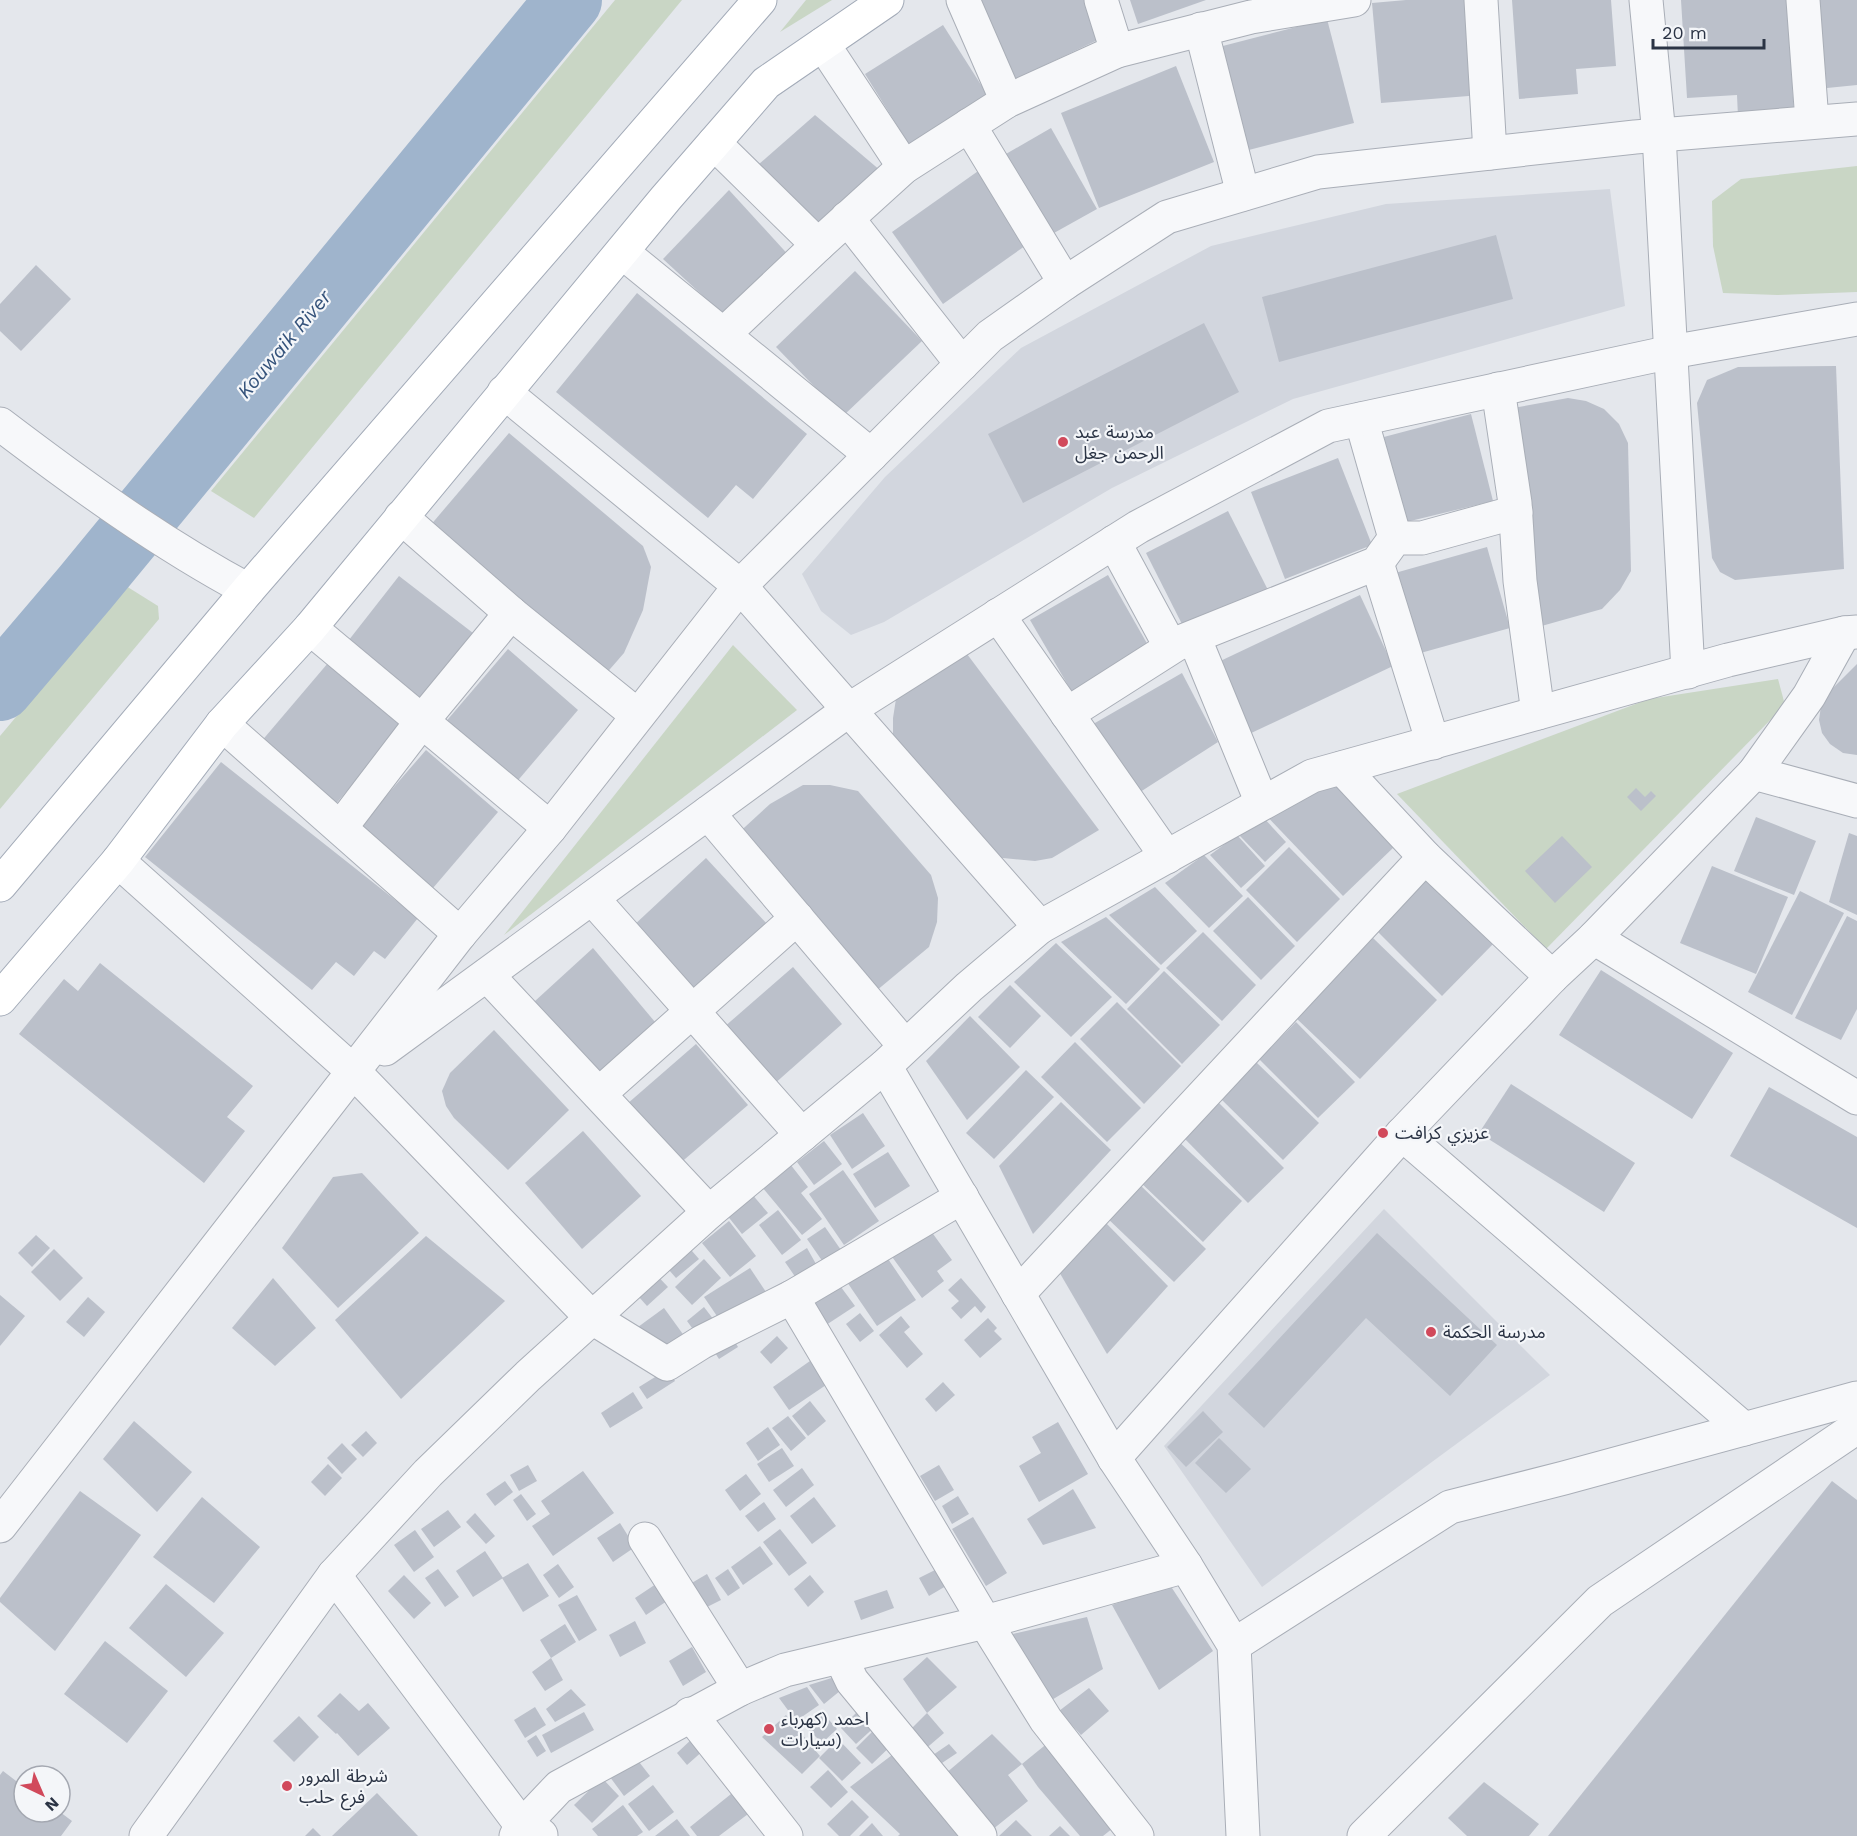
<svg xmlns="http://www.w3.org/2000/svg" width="1857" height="1836" viewBox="0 0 1857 1836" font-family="'Work Sans','Noto Sans Arabic',sans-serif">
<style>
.built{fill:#d2d6de}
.green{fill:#c9d6c5}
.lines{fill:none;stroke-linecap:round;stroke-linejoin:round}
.river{stroke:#9fb4cc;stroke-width:66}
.building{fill:#bbc0ca}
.minor-casing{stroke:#a9aeb7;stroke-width:35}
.major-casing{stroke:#a3abb8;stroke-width:35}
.minor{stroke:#f7f8fa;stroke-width:33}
.major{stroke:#fff;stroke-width:33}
.poi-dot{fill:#d1495b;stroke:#f4f6f9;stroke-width:2}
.labels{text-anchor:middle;stroke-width:4.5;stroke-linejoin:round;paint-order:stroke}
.poi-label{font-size:18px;fill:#2b3445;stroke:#f4f6f9;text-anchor:start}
.water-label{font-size:20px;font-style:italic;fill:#34527a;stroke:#f4f6f9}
</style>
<rect width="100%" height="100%" fill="#e4e7ec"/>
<g class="built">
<polygon points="1610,189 1625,306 1293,399 1112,488 884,622 851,635 821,611 802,574 885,477 1021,348 1211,246 1386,204"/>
<polygon points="1384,1209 1550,1375 1262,1587 1164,1446"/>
</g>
<g class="green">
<polygon points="615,0 682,0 254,518 211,491"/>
<polygon points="806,0 832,0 780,32"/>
<polygon points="1857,166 1857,292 1777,295 1723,293 1713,246 1712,201 1741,179"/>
<polygon points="126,586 158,606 159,619 0,809 0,736"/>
<polygon points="733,645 797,710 504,935"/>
<polygon points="1778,679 1785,705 1546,949 1397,794 1649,699"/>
</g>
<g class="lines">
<polyline class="river" points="0,688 85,588 569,0"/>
</g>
<g class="building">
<polygon points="978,0 1087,0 1104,37 1016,79"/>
<polygon points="1130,0 1206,0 1138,24"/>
<polygon points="1406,0 1473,0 1481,95 1381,103 1372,3"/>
<polygon points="1512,0 1611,0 1616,66 1576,69 1578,94 1519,99"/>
<polygon points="1681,0 1787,0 1794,114 1738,117 1737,95 1687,98"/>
<polygon points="1818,0 1857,0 1857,85 1827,88"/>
<polygon points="1327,19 1354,123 1241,152 1215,48"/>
<polygon points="943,25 990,99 911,148 865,74"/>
<polygon points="1176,66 1214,162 1099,208 1061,113"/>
<polygon points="815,115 888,177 824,227 759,164"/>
<polygon points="1051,128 1097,209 1045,238 999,158"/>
<polygon points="981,169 1032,241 943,304 892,232"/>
<polygon points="729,190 793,260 727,318 663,259"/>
<polygon points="1496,235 1513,299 1279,362 1262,297"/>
<polygon points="36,265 71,299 21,351 0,331 0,304"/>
<polygon points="855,271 922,341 843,416 776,347"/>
<polygon points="637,293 807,434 753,499 736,485 708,518 556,392"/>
<polygon points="1204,323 1239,392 1023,503 988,434"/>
<polygon points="1836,366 1844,569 1735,580 1720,572 1712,558 1697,403 1707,380 1738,367"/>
<polygon points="1568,398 1586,401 1604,409 1619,424 1628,443 1631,571 1620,590 1602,609 1538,627 1513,408"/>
<polygon points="1471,414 1493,501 1402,523 1380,438"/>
<polygon points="509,433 643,546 651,567 643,610 624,653 604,676 429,527"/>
<polygon points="1338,458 1372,545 1285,579 1251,492"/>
<polygon points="1228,511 1269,592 1187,634 1146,553"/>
<polygon points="1487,547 1510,628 1417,654 1395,573"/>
<polygon points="1108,575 1153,654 1076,699 1030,620"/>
<polygon points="399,576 473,633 419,702 345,645"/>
<polygon points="1360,595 1393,666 1247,735 1214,664"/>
<polygon points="508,649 578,710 514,785 443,725"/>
<polygon points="964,650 1099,830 1052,858 1035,861 993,857 893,742 893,718 896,699 907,689"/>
<polygon points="328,663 402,727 334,806 260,743"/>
<polygon points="1857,664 1857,755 1843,753 1830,744 1822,733 1819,720 1822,699"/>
<polygon points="1182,673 1218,742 1137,794 1088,727"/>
<polygon points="426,750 498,812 433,888 361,825"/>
<polygon points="221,762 418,918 385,959 374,951 354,976 336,962 312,990 145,857"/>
<polygon points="1330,780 1394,847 1343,896 1262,811"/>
<polygon points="803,785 830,785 858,791 931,875 938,898 937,922 929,947 870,996 733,838 770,804"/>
<polygon points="1636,788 1645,797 1651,791 1656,796 1641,811 1627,797"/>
<polygon points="1262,816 1286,842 1265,862 1240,836"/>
<polygon points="1756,817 1816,841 1794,895 1734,871"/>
<polygon points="1849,833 1857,836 1857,915 1829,902"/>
<polygon points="1237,835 1265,866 1241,888 1210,855"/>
<polygon points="1562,836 1592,867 1555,903 1525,871"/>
<polygon points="1289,847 1340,899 1297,942 1246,890"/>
<polygon points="1204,855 1243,896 1209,928 1165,883"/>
<polygon points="706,858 768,925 693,995 632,927"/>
<polygon points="1712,866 1788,897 1756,974 1680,943"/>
<polygon points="1429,878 1494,943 1442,996 1376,930"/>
<polygon points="1155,887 1197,931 1161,965 1109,915"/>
<polygon points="1800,891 1844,913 1792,1015 1748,992"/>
<polygon points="1248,897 1295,946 1261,980 1213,931"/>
<polygon points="1847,916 1857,921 1857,1009 1841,1040 1795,1018"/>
<polygon points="1106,917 1160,969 1126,1004 1061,942"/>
<polygon points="1203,932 1256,985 1222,1021 1166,968"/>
<polygon points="1373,938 1437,1000 1360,1079 1296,1018"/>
<polygon points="1056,943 1112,997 1071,1037 1014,982"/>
<polygon points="593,948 655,1022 589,1082 523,1012"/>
<polygon points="100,963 253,1086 227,1117 245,1131 204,1183 19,1034 64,979 78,991"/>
<polygon points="793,967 842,1024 773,1085 723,1028"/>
<polygon points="1601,970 1733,1053 1692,1119 1559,1035"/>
<polygon points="1164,971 1220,1025 1182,1064 1127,1009"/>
<polygon points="1010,985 1041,1016 1010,1048 978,1017"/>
<polygon points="1117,1002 1181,1066 1144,1104 1080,1039"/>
<polygon points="970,1016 1020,1067 967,1120 926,1061"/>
<polygon points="1296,1022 1355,1082 1318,1118 1259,1059"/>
<polygon points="494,1030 569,1110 508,1170 454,1118 446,1106 442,1091 450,1073"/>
<polygon points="1075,1042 1141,1108 1107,1142 1041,1077"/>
<polygon points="696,1044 748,1105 671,1171 619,1111"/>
<polygon points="1256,1062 1319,1123 1283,1160 1220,1098"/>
<polygon points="1026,1070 1054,1097 994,1159 966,1133"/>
<polygon points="1511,1084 1635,1163 1604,1212 1479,1133"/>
<polygon points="1769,1087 1857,1137 1857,1228 1730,1156"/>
<polygon points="1217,1101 1284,1168 1248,1203 1182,1136"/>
<polygon points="1061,1102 1111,1150 1033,1234 999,1166"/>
<polygon points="863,1113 885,1146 852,1169 830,1135"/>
<polygon points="583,1131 641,1196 582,1249 525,1183"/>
<polygon points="1176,1139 1242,1201 1203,1242 1138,1180"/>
<polygon points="824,1141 842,1164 814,1185 797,1162"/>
<polygon points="888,1152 910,1186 875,1208 853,1174"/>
<polygon points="790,1164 808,1187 801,1193 822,1219 802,1235 762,1187"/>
<polygon points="843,1170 879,1221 844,1245 809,1194"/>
<polygon points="362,1173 419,1233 338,1308 282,1248 333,1177"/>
<polygon points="1137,1182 1206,1249 1174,1282 1104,1215"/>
<polygon points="751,1193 768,1213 742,1234 726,1214"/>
<polygon points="778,1210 801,1240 782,1255 759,1225"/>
<polygon points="1103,1220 1168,1286 1107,1354 1058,1270"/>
<polygon points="729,1221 756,1256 730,1277 702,1243"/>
<polygon points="825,1227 841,1250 823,1262 807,1239"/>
<polygon points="928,1227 952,1260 937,1271 944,1281 922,1298 890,1254"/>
<polygon points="1377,1233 1497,1345 1450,1396 1366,1318 1264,1428 1228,1394"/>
<polygon points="36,1235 50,1248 32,1267 18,1253"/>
<polygon points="426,1236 505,1301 401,1399 335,1320"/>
<polygon points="685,1243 699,1259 676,1278 662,1262"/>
<polygon points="807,1248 816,1264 796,1278 785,1262"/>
<polygon points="54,1249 83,1278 60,1301 31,1272"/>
<polygon points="886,1256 916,1300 877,1326 847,1282"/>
<polygon points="704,1259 721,1278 692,1305 675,1287"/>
<polygon points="750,1268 766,1292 721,1322 704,1297"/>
<polygon points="651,1269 668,1287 647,1306 631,1288"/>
<polygon points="273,1278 316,1328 275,1366 232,1328"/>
<polygon points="961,1278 986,1307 981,1313 975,1306 961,1319 951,1308 959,1301 948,1290"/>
<polygon points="838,1283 855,1306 820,1329 807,1305"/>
<polygon points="0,1295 25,1316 0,1346"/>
<polygon points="88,1297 105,1312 84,1337 66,1322"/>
<polygon points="704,1307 717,1324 700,1339 687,1321"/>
<polygon points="664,1308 685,1337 659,1356 638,1327"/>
<polygon points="860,1313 874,1331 860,1342 846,1324"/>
<polygon points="901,1316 910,1327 904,1332 923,1354 907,1368 879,1335"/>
<polygon points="988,1318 997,1328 994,1331 1002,1339 980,1358 964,1340"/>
<polygon points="728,1330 738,1347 719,1359 708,1342"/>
<polygon points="777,1336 788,1348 771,1364 760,1352"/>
<polygon points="810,1361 826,1385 789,1410 773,1387"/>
<polygon points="668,1369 675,1381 647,1399 639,1387"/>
<polygon points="943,1382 955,1395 936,1412 925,1399"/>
<polygon points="633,1392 643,1408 610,1428 601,1413"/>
<polygon points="810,1401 826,1421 808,1436 792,1416"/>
<polygon points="1203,1411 1223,1432 1186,1467 1167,1447"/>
<polygon points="788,1416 806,1438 791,1451 772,1428"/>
<polygon points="134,1421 192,1472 157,1512 103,1459"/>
<polygon points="1058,1422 1088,1474 1039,1502 1019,1466 1041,1453 1032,1437"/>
<polygon points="768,1427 780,1445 758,1461 746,1443"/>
<polygon points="366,1431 377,1443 363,1457 351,1445"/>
<polygon points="1219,1438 1251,1469 1226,1493 1195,1463"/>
<polygon points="342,1443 357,1459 342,1474 327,1458"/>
<polygon points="782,1448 794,1466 769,1482 757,1464"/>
<polygon points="328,1464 342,1478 325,1496 311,1482"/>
<polygon points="528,1465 537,1481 519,1491 510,1475"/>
<polygon points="939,1465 954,1490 935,1501 920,1476"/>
<polygon points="802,1468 814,1485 786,1507 773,1490"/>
<polygon points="583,1471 614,1513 553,1556 532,1526 550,1514 541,1501"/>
<polygon points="746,1474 761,1494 740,1511 725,1490"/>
<polygon points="505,1481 513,1492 495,1506 486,1494"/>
<polygon points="1832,1481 1857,1500 1857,1836 1548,1836"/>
<polygon points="1073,1489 1096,1528 1043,1545 1027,1519"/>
<polygon points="80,1491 141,1535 55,1651 0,1602 0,1598"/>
<polygon points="521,1494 536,1514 527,1521 513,1500"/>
<polygon points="958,1496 969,1514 952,1524 942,1506"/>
<polygon points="202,1497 260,1547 214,1603 153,1557"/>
<polygon points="814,1497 836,1526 812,1544 790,1516"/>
<polygon points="764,1502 776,1519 758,1532 745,1516"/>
<polygon points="448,1510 461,1527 434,1547 421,1529"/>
<polygon points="475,1513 495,1536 486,1544 466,1522"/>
<polygon points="973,1517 1007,1573 986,1586 952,1529"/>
<polygon points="620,1523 635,1547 613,1562 597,1538"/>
<polygon points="780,1529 807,1563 789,1576 763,1542"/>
<polygon points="415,1530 434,1557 414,1572 394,1545"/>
<polygon points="760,1546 773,1564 743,1585 731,1567"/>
<polygon points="485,1551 503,1578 473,1597 456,1571"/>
<polygon points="528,1563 549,1596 523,1612 502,1578"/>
<polygon points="558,1564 574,1587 559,1598 543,1575"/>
<polygon points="438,1569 459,1597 445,1607 425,1578"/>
<polygon points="728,1569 740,1588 728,1596 715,1578"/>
<polygon points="937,1569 946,1586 929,1596 919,1578"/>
<polygon points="707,1574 721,1600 705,1608 690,1584"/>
<polygon points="404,1575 431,1603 414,1619 388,1591"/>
<polygon points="810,1575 824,1592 808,1607 794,1589"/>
<polygon points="166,1584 224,1633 186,1677 129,1628"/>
<polygon points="656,1584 667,1601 646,1615 635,1598"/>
<polygon points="1170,1585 1213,1651 1159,1690 1112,1605"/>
<polygon points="887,1590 894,1608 861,1620 854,1601"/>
<polygon points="577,1595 597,1630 579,1641 558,1605"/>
<polygon points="1087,1617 1103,1669 1050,1701 1008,1635"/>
<polygon points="635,1621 646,1643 620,1657 609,1635"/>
<polygon points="565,1624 576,1642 551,1658 540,1640"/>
<polygon points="105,1641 168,1691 127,1743 64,1694"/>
<polygon points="692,1647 706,1672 683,1686 669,1661"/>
<polygon points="927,1657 957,1687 927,1713 903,1679"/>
<polygon points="551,1658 563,1680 545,1691 532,1672"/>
<polygon points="838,1676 846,1686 824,1704 809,1685"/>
<polygon points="807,1687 819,1705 796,1721 779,1698"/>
<polygon points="1089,1688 1109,1711 1081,1735 1059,1711"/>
<polygon points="571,1689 586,1705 555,1722 546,1709"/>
<polygon points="340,1693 359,1711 368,1703 390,1728 358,1756 337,1733 336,1734 317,1716"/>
<polygon points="864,1705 879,1723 856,1744 841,1728"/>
<polygon points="535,1707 546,1725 525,1738 514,1720"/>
<polygon points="584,1712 594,1730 551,1753 542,1735"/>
<polygon points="822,1712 837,1729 822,1743 806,1727"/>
<polygon points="927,1713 944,1733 923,1751 908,1732"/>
<polygon points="786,1715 820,1756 802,1774 762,1737"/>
<polygon points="299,1716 319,1737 294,1762 273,1741"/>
<polygon points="880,1724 896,1741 872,1764 856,1748"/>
<polygon points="992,1734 1022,1764 1008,1775 1028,1801 987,1834 945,1774"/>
<polygon points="536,1735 546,1751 537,1757 527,1741"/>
<polygon points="694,1737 705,1749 687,1765 677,1753"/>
<polygon points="838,1739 861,1763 842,1781 819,1758"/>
<polygon points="1049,1742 1123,1820 1103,1836 1080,1836 1038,1787 1022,1764"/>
<polygon points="949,1744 957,1753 939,1765 930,1757"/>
<polygon points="900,1749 969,1836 898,1836 900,1834 850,1787"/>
<polygon points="636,1758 650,1776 624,1796 610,1777"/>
<polygon points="828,1770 848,1792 831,1808 810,1787"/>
<polygon points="3,1771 24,1787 24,1812 60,1812 72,1821 61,1836 0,1836 0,1775"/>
<polygon points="602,1778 619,1796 592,1823 574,1805"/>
<polygon points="1484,1782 1539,1824 1529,1836 1467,1836 1448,1818"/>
<polygon points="653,1785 674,1812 649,1831 628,1804"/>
<polygon points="736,1790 752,1811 719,1836 697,1836 690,1827"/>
<polygon points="377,1793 418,1836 332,1836"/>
<polygon points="852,1800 869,1817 850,1836 839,1836 827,1824"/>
<polygon points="623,1805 643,1832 637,1836 598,1836 592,1829"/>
<polygon points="677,1819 690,1836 655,1836"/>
<polygon points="1016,1820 1032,1836 999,1836"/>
<polygon points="872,1823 883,1836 859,1836"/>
<polygon points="1060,1826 1070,1836 1049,1836"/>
<polygon points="313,1828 321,1836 305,1836"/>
</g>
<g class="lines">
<defs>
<g id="minor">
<polyline points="963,0 1007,101"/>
<polyline points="1101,0 1117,51"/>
<polyline points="1481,0 1490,153"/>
<polyline points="1646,0 1659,135 1688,672"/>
<polyline points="1803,0 1812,121"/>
<polyline points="1201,29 1243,194"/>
<polyline points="823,44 904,167"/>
<polyline points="969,125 1065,283"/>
<polyline points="714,143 818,245"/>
<polyline points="847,218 962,364"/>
<polyline points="622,252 871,455"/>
<polyline points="724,334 818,245 904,167 1007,101 1117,51 1251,17 1354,0"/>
<polyline points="1498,389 1515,503 1520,581 1538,713"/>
<polyline points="504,392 740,586 1040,927"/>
<polyline points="1361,419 1395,538"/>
<path d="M0,424C79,484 160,543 248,590"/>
<polyline points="401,517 511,613 637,715"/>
<polyline points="1114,542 1168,642 1196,642 1262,803"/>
<polyline points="1377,563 1433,743"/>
<polyline points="998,615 1167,857"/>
<polyline points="310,628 550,828"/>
<polyline points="1067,714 1180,642 1377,563 1395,538 1422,538 1516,512"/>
<polyline points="222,724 460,934"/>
<polyline points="1342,768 1425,857 1552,977"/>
<polyline points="1754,773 1857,801"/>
<polyline points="708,813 905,1046"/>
<polyline points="341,827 422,721 511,613"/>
<polyline points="118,861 354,1072 591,1317 667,1364 702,1342 792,1297 962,1197"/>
<polyline points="592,898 802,1135"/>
<polyline points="1594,938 1857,1098"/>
<polyline points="487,975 709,1212"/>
<polyline points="385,1049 850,709 1138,527 1328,426 1671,352 1857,319"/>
<polyline points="885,1066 1114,1458 1186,1566 1234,1645 1243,1836"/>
<polyline points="599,1094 797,918"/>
<polyline points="1402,1134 1744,1429"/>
<polyline points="1018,1294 1425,857"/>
<polyline points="792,1297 985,1622 1046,1720 1137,1836"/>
<polyline points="1114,1458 1402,1134 1552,977 1594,938 1754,773 1809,696 1844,633"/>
<polyline points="0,1526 460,934 550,828 740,586 990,336 1065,283 1167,217 1318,172 1635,137 1857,119"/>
<polyline points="645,1539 740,1689"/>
<polyline points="334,1575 522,1826 541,1835"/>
<polyline points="1234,1645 1450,1507 1564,1478 1857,1398"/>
<polyline points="841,1658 852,1681 980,1836"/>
<polyline points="690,1714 786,1836"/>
<polyline points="146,1836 334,1575 428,1473 528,1376 709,1212 885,1066 969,987 1040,927 1312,776 1728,660 1844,633 1857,632"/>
<polyline points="516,1836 522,1826 559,1787 740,1689 785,1670 985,1622 1186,1566"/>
<polyline points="1364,1836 1600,1601 1857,1427"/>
</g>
<g id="major">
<polyline points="0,885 248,590 760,0"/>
<polyline points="0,999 118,861 222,724 310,628 666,198 766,83 887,0"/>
</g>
</defs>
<use href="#minor" class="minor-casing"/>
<use href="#major" class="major-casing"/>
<use href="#minor" class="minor"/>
<use href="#major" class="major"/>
</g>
<g class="poi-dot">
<circle cx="1063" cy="442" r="6"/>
<circle cx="1383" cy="1133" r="6"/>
<circle cx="1431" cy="1332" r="6"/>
<circle cx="769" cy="1729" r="6"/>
<circle cx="287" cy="1786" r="6"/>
</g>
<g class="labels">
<g class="poi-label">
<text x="1075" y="438">مدرسة عبد<tspan x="1075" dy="21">الرحمن جغل</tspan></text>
<text x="1395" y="1139">عزيزي كرافت</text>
<text x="1443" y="1338">مدرسة الحكمة</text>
<text x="781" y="1725">احمد (كهرباء<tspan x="781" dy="21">سيارات)</tspan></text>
<text x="299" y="1782">شرطة المرور<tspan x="299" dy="21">فرع حلب</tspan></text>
</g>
<g class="water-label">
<text transform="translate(284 344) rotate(-50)" y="7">Kouwaik River</text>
</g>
</g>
<g transform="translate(42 1794) rotate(136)"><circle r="28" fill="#f4f6f9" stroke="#a4a8b1" stroke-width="1.5"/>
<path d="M0-4.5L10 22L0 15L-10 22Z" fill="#d1495b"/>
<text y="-9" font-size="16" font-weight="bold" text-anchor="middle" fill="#2b3445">N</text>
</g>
<path d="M1653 39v9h111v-9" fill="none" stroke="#2b3445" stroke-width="3"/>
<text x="1662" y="39" font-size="18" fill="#2b3445" stroke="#f4f6f9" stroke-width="4.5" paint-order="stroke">20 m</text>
</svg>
